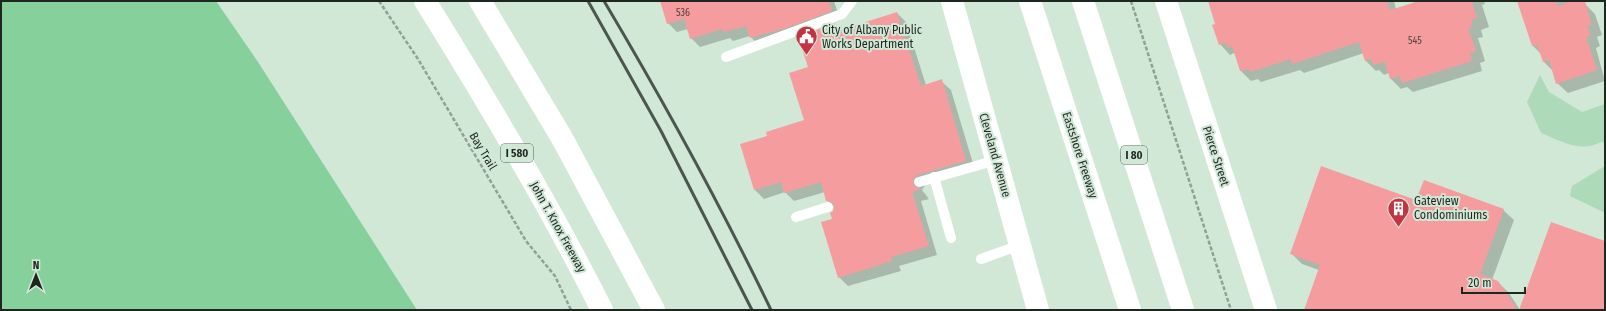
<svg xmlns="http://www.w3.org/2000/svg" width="1606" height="311" viewBox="0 0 1606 311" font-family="'Fira Sans Condensed',sans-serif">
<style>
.green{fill:#addab9}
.water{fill:#86d09c}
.shadow{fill:#0003}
.building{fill:#f59d9e}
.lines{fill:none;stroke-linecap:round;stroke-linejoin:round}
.path{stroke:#90a194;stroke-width:2.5;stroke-dasharray:4 2;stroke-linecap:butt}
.lane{stroke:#fff;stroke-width:10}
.secondary{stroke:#fff;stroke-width:22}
.highway{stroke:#fff;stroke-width:22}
.rail{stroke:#4b564e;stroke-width:3}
.labels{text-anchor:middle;stroke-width:4;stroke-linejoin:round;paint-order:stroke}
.number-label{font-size:10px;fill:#544440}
.shield{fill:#d2e8d7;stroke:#546057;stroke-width:1}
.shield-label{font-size:11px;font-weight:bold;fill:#1e2620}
.poi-label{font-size:12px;fill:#1e2620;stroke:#d2e8d7;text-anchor:start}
.street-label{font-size:12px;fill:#1e2620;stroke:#d2e8d7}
</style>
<rect width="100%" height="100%" fill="#d2e8d7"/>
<g class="green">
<path d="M1540,75L1549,92L1582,112L1605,104V143L1601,142C1580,153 1561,141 1541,133L1527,102Z"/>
<polygon points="1605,166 1605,213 1570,196 1572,186"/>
</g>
<polygon class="water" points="1,1 216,1 258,62 417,310 1,310"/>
<g class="shadow">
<polygon points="661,1 834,1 840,20 760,47 750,36 733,41 730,38 700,47 691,38 688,29 677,32 668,23"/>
<polygon points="1209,1 1394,1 1396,9 1423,1 1484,1 1485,4 1482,5 1489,27 1481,30 1483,37 1478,38 1485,61 1480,63 1482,71 1413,92 1407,87 1401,89 1391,79 1389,73 1384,75 1379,70 1376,71 1366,61 1364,53 1304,73 1300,70 1261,82 1258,79 1251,81 1241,71 1236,55 1234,53 1230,55 1220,44 1217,24"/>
<polygon points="1518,1 1570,1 1571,3 1579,1 1585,4 1595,14 1602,35 1597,37 1600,46 1596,48 1605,81 1568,93 1557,83 1553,71 1544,62 1541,54 1533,46"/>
<polygon points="897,13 906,22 926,85 941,81 951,90 975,170 926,184 922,190 929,199 921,201 937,255 899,266 901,271 848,286 839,277 833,220 835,208 827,200 825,192 794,201 785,192 764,199 755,190 768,137 805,121 809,67 835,25 841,31"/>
<polygon points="1417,202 1503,210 1514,220 1492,280 1498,282 1509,293 1520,310 1605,242 1605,310 1306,310 1319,270 1302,264 1291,253"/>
</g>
<g class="building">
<polygon points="660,1 829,1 832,11 786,28 750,38 746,26 723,32 722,29 690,39 684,19 667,24"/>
<polygon points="1208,1 1387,1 1390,10 1419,1 1472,1 1477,18 1471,20 1473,27 1468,28 1476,51 1470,53 1472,61 1402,83 1400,76 1390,79 1385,62 1373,65 1371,59 1365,61 1359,42 1292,64 1291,59 1250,72 1249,69 1240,71 1232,46 1228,48 1226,43 1219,45 1212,25 1215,24"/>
<polygon points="1517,1 1556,1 1558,6 1572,1 1585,1 1592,25 1587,26 1591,36 1586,37 1597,70 1556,84 1549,60 1543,62 1537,45 1532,46"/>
<polygon points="897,12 921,86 942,79 966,161 917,175 913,180 914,186 921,189 912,192 929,246 891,257 892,261 838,278 821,222 832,219 830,213 833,211 834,205 832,202 826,201 821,182 784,193 781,182 754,190 740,144 767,136 766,132 804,120 789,73 808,67 798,37 835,23 837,31"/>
<polygon points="1321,166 1416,200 1424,180 1504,209 1480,274 1498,281 1518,310 1304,310 1320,265 1290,254"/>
<polygon points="1551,222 1605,241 1605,310 1519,310"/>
</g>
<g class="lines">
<g class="path">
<polyline points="379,1 418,59 526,241 555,276 571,310"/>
<polyline points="1131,1 1231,310"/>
</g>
<g class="lane">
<polyline points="726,57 842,14 852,1"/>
<polyline points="934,177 951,238"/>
<polyline points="919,182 997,160"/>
<polyline points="796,217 828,207"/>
<polyline points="981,259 1020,245"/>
</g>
<g class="secondary">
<polyline points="952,1 1038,310"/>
<polyline points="1166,1 1266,310"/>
</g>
<g class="highway">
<path d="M425,1C488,102 549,204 602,310"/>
<polyline points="480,1 562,138 654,310"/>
<polyline points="1030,1 1130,310"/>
<polyline points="1083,1 1183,310"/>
</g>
<g class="rail">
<polyline points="588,1 661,131 752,310"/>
<path d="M604,1C664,102 720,204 771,310"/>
</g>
</g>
<defs>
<symbol id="civic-pin" viewBox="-11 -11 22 30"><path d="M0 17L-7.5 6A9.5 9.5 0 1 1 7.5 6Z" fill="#c33343" stroke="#d2e8d7"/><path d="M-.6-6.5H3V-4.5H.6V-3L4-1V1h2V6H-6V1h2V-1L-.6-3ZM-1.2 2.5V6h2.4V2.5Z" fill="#fff"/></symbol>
<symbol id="building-pin" viewBox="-11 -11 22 30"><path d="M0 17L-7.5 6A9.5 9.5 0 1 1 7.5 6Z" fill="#c33343" stroke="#d2e8d7"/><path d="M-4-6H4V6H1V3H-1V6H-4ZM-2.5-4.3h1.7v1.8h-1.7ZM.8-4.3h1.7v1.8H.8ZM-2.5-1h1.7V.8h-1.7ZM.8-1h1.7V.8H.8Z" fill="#fff"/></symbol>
</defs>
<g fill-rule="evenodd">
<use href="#civic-pin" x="794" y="24" width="25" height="34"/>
<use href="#building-pin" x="1386" y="196" width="25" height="34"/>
</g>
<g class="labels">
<g class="number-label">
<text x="683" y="16">536</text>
<text x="1415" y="44">545</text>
</g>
<g class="shield">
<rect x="501" y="144" width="32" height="18" rx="3"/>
<rect x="1121" y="146" width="26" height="18" rx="3"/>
</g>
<g class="shield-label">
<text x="517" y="157">I 580</text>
<text x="1134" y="159">I 80</text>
</g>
<g class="poi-label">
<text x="822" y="34">City of Albany Public<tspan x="822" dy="14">Works Department</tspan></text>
<text x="1414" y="205">Gateview<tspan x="1414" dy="14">Condominiums</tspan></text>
</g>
<g class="street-label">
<text transform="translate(483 151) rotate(59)" y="4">Bay Trail</text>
<text transform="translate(995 155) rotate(74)" y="4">Cleveland Avenue</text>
<text transform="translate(1080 155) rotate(72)" y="4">Eastshore Freeway</text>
<text transform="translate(1216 156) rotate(72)" y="4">Pierce Street</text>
<text transform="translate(558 227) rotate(61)" y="4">John T. Knox Freeway</text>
</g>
</g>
<rect width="1606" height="311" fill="none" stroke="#1e2620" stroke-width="4"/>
<g transform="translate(36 275)" stroke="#d2e8d7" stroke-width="3" paint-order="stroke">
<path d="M0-3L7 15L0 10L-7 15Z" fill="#1e2620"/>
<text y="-6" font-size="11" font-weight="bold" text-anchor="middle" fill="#1e2620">N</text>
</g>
<path d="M1462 287v6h63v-6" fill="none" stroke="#1e2620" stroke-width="2"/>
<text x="1468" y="287" font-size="12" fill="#1e2620" stroke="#d2e8d7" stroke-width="3" paint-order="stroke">20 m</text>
</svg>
